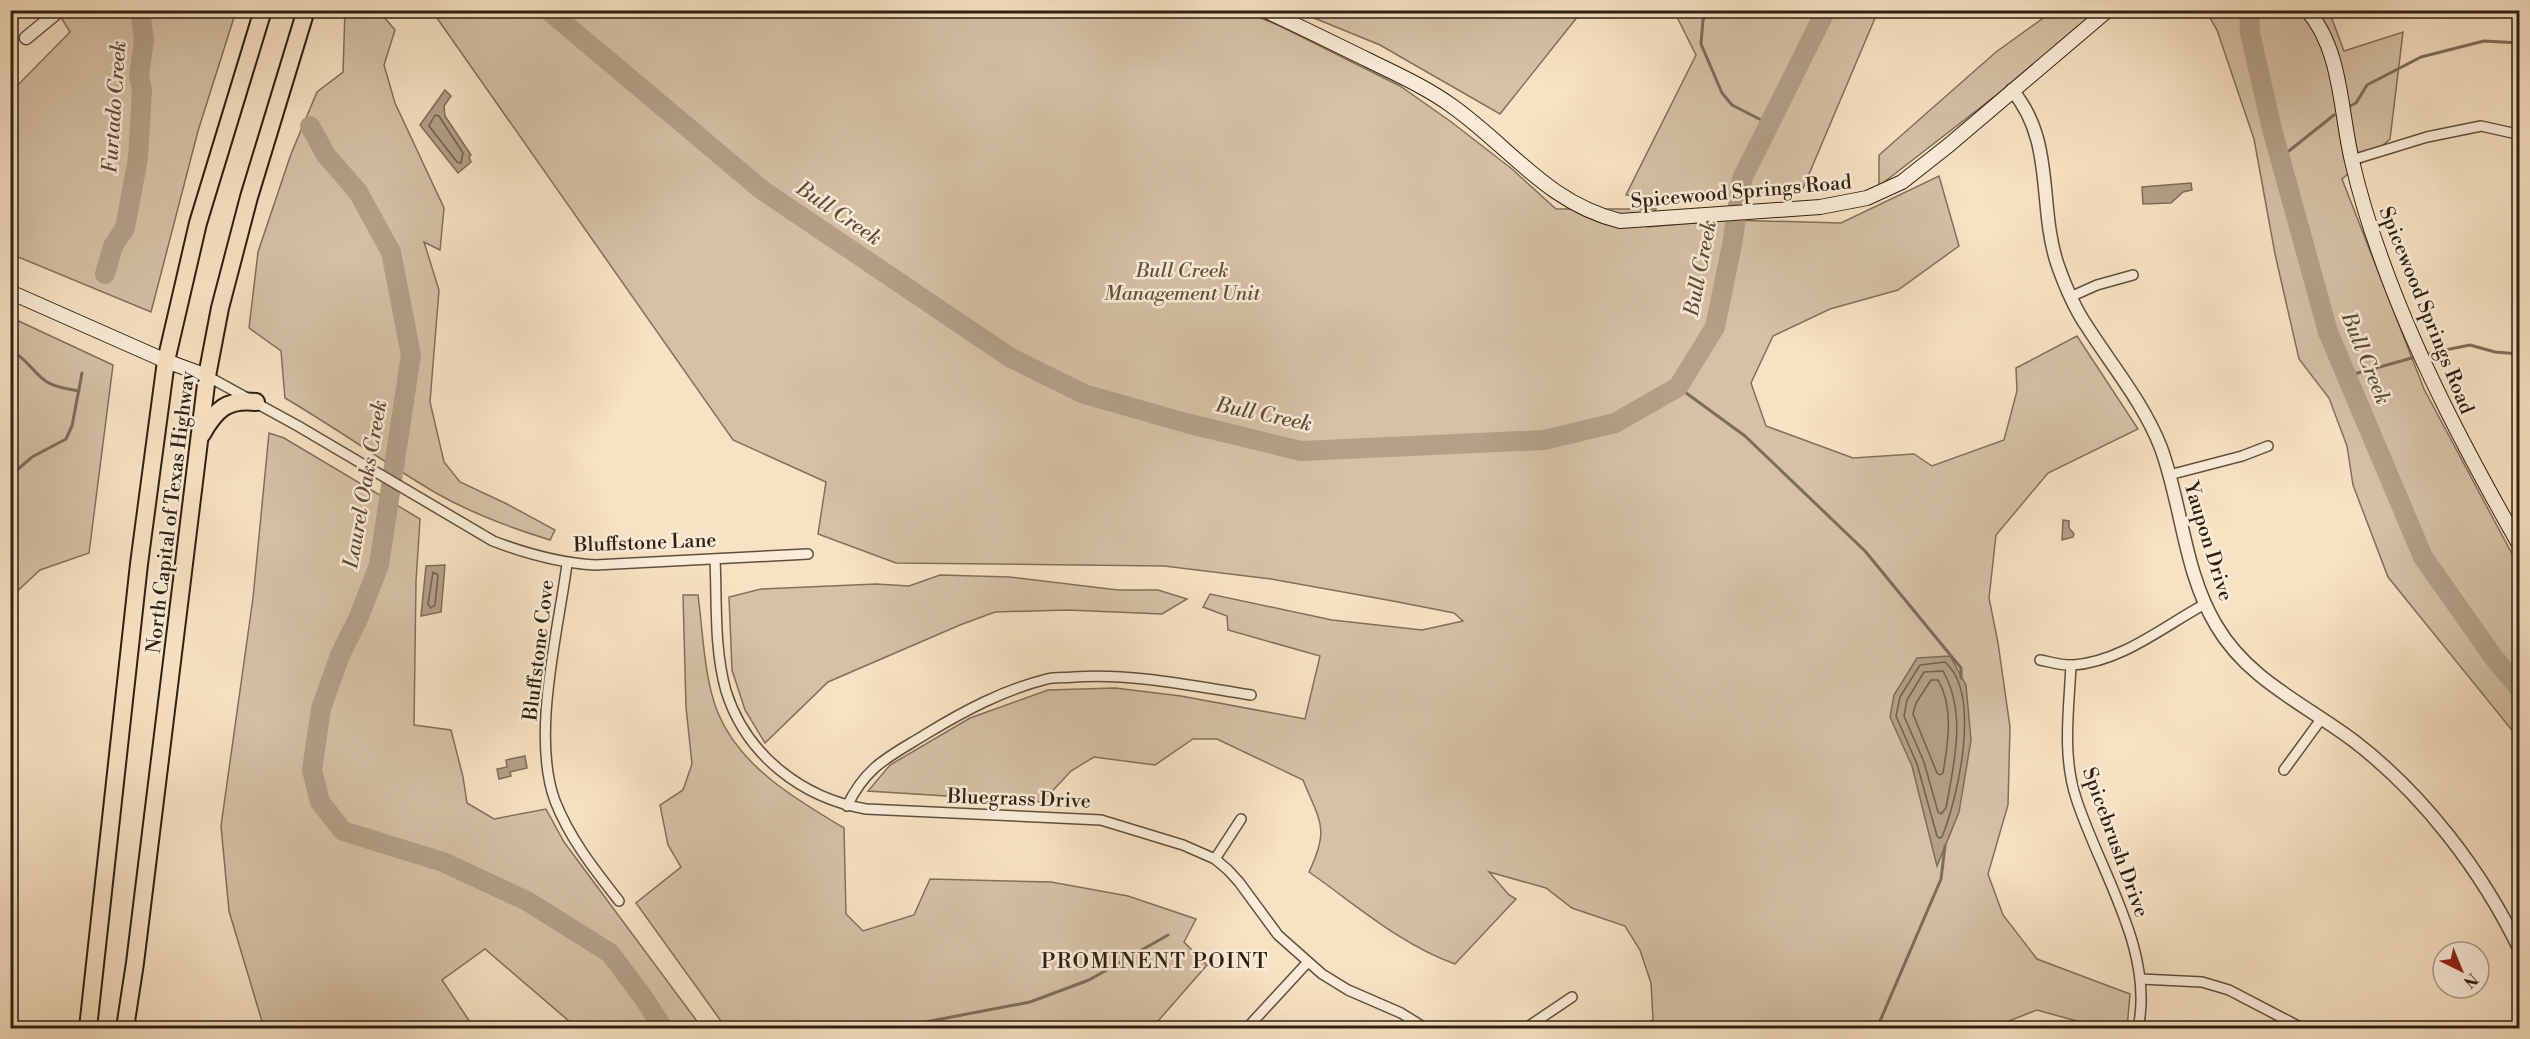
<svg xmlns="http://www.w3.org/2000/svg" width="2530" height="1039" viewBox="0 0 2530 1039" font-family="'Libre Bodoni',serif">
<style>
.green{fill:#d5c1a5;stroke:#82705a;stroke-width:1.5}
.water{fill:#b3a086;stroke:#7e6d57;stroke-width:1.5}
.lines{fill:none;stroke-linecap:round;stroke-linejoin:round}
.shore{stroke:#70604b;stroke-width:1.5}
.stream{stroke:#7e6d57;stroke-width:3}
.river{stroke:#b3a086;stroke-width:20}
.minor-casing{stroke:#60503d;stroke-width:12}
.tertiary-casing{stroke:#60503d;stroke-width:15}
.secondary-casing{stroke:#2e2010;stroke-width:16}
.trunk-casing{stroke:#2e2010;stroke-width:20}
.minor{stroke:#faecd8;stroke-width:9}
.tertiary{stroke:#faecd8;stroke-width:12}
.secondary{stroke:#faecd8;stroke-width:14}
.trunk{stroke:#f7e2c3;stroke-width:16}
.labels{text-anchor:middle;stroke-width:5;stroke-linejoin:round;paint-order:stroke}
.street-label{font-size:20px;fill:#2e2010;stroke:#faecd8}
.park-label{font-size:20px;font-style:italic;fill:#60503d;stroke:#faecd8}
.water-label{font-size:21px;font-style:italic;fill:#5d4d39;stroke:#faecd8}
.neighbourhood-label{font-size:21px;letter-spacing:1.5px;fill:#2e2010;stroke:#faecd8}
</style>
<rect width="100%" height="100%" fill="#f7e2c3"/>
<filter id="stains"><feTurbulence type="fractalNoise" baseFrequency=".00333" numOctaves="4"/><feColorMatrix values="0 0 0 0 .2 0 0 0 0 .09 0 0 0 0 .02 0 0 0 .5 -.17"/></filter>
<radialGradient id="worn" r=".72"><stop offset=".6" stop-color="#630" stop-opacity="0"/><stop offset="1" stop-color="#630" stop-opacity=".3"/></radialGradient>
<g class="green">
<polygon points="57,11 236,11 198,131 151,312 11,254 10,93 70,32"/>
<path d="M345,11H379L395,30L384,65L395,103L444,208L440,250L424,242L439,290L430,402L444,462L460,482L507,504L555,530L550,540C511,528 471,513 436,493C385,463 336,428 285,398L281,351L249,328L258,252L291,154L317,92L343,72Z"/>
<path d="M432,11H1244L1280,26L1400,86L1450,121L1512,169L1556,209H1656L1648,227L1727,220L1841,223L1939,176L1959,246L1898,290L1830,309L1773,336L1751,383L1766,426L1853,458L1914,454L1932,466L2004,440L2017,391L2016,368L2077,336L2138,429L2048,473L1996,535L1989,598L1998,643L2010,727L2008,805L1988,874L2003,915L2037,959L2130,994L2127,1028H2102L2037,1010L1991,1028H1647L1653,1019L1651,983L1640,950L1625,926L1572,908L1546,888L1489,872L1509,895L1516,899L1455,964C1401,945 1355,904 1309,872C1330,828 1320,822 1303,780L1217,739H1193L1155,765L1094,757L1071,771L1042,802L868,791L890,765L970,718L1048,690L1115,688L1181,696L1305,719L1320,656L1228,630L1227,616L1203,607L1210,594L1332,620L1422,630L1463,621L1454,613L1393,601L1271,579L1164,566L896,563L818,534L826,482L733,440Z"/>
<polygon points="1297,11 1585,11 1582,11 1500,114 1380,45"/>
<polygon points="1674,11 1878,11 1801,193 1687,202 1626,195 1696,55"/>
<polygon points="2053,11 2105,11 1879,186 1879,155 1996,52"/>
<polygon points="2206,11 2329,11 2344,51 2403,32 2390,139 2342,179 2424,389 2519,567 2519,739 2388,577 2353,485 2347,446 2329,398 2299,359 2275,254 2254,139 2217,30"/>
<polygon points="10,317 113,365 89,553 40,570 11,597"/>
<polygon points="269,433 284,438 420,519 416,581 414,725 451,730 463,777 467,803 494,819 546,809 564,842 702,1028 577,1028 485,949 442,980 474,1028 264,1028 229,911 221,826 253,598"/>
<polygon points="940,575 1009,577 1118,590 1158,590 1187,599 1162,614 1067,610 995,612 960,625 828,682 765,743 745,710 732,670 729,597 761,589 876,584 909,586"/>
<path d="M683,595H698C703,632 704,679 718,713C740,767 797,800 844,828L846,914L863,931L914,915L930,879L1051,882L1128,896L1196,919L1184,942L1207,965L1152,1028H726L636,903L681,867L668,845L660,805L683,790L692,764L686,707Z"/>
</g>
<g class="water">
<polygon points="445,90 451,96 444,106 445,116 471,155 469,157 471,162 458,173 420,125"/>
<polygon points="2191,183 2192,190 2183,192 2171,203 2143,204 2142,187"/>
<polygon points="2063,520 2069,521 2069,528 2074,534 2073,537 2062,540"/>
<polygon points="445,565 441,612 421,616 426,566"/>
<polygon points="1950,656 1966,685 1971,740 1959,812 1937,866 1912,766 1890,717 1894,695 1917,658"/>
<polygon points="525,756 527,768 510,772 511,776 499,779 497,769 507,767 506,760"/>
</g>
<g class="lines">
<g class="shore">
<polygon points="435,115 439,116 463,153 461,163 457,162 429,126"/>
<polygon points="433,572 438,575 435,605 431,608 428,604"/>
<path d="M1945,662C1982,694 1958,797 1942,837L1939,838L1937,836L1917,764L1896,716L1900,697L1920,665Z"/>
<path d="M1943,671C1967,713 1954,763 1946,808L1941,814L1938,812L1924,762L1904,716L1907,700L1924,672Z"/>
<path d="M1931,680H1938C1954,707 1948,744 1943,773L1940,775L1937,773L1913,714L1916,703Z"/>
</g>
<g class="stream">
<polyline points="1709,10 1703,20 1701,44 1722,93 1732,105 1769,124"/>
<polyline points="2350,106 2356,103 2367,85 2421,57 2484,41 2520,43"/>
<polyline points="2280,158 2334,115"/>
<path d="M10,350C26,357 33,373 47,382C57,388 68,389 79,391"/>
<polyline points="2430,353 2470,345 2495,352 2520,354"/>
<polyline points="2347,376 2412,358"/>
<polyline points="1678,387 1745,436 1865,551 1961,668 1961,678"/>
<polyline points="10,476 32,457 66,439 72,426 82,373"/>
<polyline points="894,1028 1030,1002 1089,980 1168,935"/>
<polyline points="1877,1028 1941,879 1945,846"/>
</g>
<g class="river">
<polyline points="548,10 762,190 1011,358 1084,394 1186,423 1301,451 1544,440 1615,423 1678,387 1715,327 1732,245 1742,179 1826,10"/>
<polyline points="2249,10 2250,33 2272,129 2328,332 2423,557 2494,658 2520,689"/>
<polyline points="310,126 326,155 358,192 391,252 411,355 379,565 358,619 340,655 321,709 312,770 320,802 343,831 443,862 527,901 610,953 643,997 663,1028"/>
<polyline points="105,274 113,246 125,228 138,158 142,90 139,76 144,40 140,10"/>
</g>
<defs>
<g id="minor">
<polyline points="2352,160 2427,137 2481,126 2517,134 2520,137"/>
<polyline points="2070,297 2097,285 2133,275"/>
<path d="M207,376L298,426L493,541C527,554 559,563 595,565L808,554"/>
<polyline points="2169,475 2242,456 2268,446"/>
<path d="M715,559C717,602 714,649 726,691C746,755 802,798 866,809L1101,820L1183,845L1215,859L1228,870L1239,882L1278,935L1322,974L1348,990L1401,1013L1425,1028"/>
<path d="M567,564C558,632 531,736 555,801C570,839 594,869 619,901"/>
<path d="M2040,660C2051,662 2063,666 2073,665C2121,662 2164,626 2205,604"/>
<path d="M2071,665C2069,709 2062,755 2076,798C2099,870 2155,951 2138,1028"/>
<polyline points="2284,770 2322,718"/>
<path d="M847,806C867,765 889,757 926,734C964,711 1003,690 1047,679C1055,677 1065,678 1074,677C1133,673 1193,686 1251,695"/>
<polyline points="1215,859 1241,819"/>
<polyline points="2141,979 2202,982 2229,990 2302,1028"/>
<polyline points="1247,1028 1307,963"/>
<polyline points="1526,1028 1572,997"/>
</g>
<g id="tertiary">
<polyline points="26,38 60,10"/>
<path d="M2012,90C2055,141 2038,204 2057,263C2065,286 2074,308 2088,328C2113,367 2144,404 2161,448C2182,505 2184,572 2216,625C2248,680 2305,704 2354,741C2423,794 2482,871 2520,950"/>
</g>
<g id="secondary">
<path d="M1264,10C1299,26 1333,43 1368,60C1396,74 1426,87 1452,106C1510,147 1547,203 1620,221L1820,207L1867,198L1902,182L1949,145L2108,10"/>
<path d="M2307,10C2342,50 2340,111 2352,161C2359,191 2368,222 2379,252C2415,355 2466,451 2520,546"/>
<polyline points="10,292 166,361 207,376"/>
</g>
<g id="trunk">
<path d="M202,434C216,409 227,399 256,402"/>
<polyline points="88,1028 139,564 166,361 198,223 263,10"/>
<polyline points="125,1028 135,963 207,376 220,308 249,197 306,10"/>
</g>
</defs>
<use href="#minor" class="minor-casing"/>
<use href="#tertiary" class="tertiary-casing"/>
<use href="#secondary" class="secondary-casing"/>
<use href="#trunk" class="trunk-casing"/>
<use href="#minor" class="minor"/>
<use href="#tertiary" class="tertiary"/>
<use href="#secondary" class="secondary"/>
<use href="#trunk" class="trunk"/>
</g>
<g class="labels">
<g class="street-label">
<text transform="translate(1741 191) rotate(-5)" y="7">Spicewood Springs Road</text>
<text transform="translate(2427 310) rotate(68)" y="7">Spicewood Springs Road</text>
<text transform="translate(170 512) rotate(-83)" y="7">North Capital of Texas Highway</text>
<text transform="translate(2209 541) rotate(73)" y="7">Yaupon Drive</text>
<text transform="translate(645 542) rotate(-2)" y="7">Bluffstone Lane</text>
<text transform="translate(538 650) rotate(-83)" y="7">Bluffstone Cove</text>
<text transform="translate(1019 798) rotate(2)" y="7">Bluegrass Drive</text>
<text transform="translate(2116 842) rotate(70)" y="7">Spicebrush Drive</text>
</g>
<g class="park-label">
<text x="1182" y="277">Bull Creek<tspan x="1182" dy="23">Management Unit</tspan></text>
</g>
<g class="water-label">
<text transform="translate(114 107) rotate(-86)" y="7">Furtado Creek</text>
<text transform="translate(839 213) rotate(34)" y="7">Bull Creek</text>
<text transform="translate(1700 268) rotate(-79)" y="7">Bull Creek</text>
<text transform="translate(2366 358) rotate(68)" y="7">Bull Creek</text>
<text transform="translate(1264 414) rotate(12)" y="7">Bull Creek</text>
<text transform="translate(365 484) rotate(-80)" y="7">Laurel Oaks Creek</text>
</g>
<g class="neighbourhood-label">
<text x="1155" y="968">PROMINENT POINT</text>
</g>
</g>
<rect width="2530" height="1039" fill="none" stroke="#f7e2c3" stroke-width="36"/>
<rect x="12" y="12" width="2506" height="1015" fill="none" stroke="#2e2010" stroke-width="3"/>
<rect x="18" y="18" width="2494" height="1003" fill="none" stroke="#2e2010" stroke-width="1.5"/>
<g transform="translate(2461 970) rotate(137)"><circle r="28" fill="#faecd8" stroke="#a89a88" stroke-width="1.5"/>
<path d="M0-4.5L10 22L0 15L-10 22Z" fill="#8f2418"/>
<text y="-9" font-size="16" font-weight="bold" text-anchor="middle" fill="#2e2010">N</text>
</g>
<rect width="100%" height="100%" filter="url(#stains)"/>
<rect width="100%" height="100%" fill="url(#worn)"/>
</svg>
